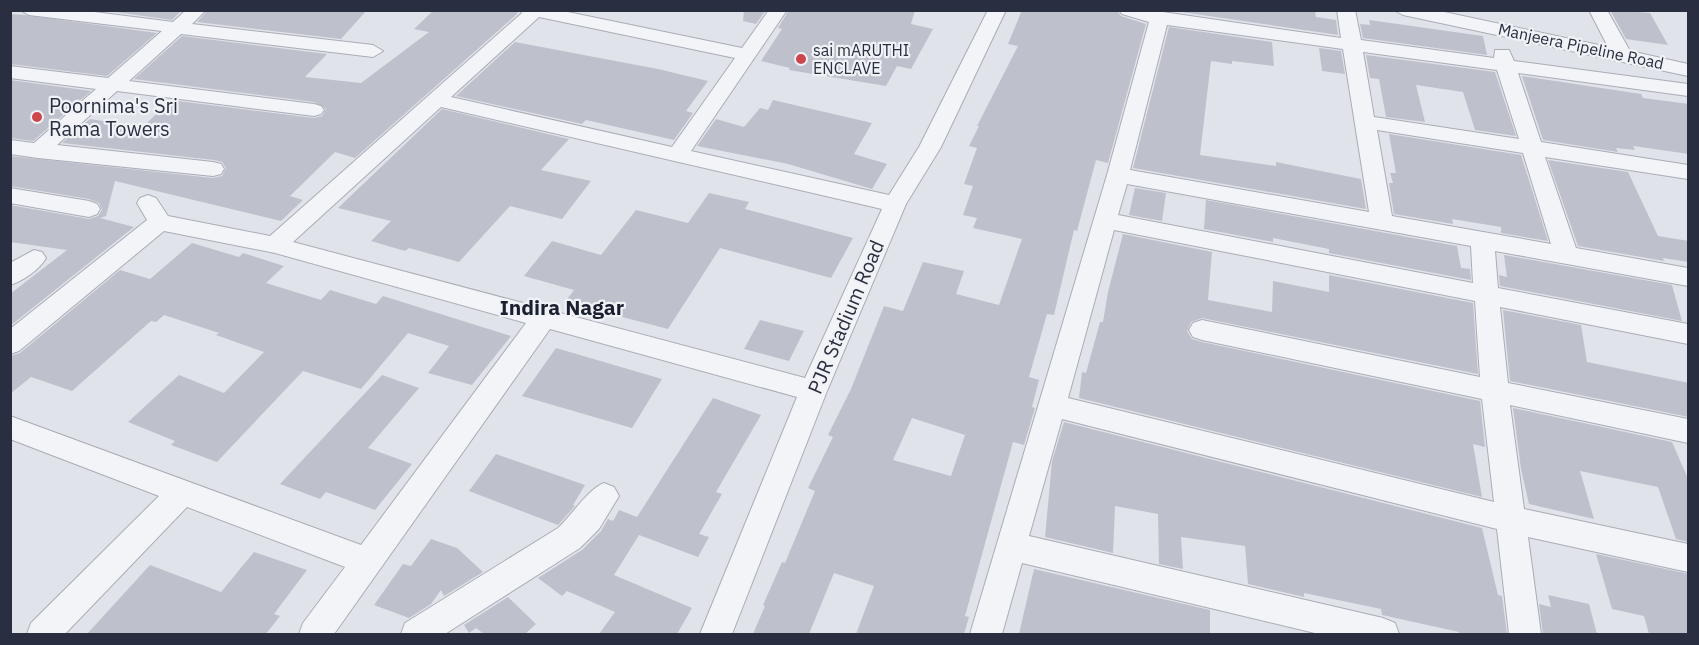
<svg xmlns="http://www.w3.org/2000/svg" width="1699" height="645" viewBox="0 0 1699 645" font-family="'IBM Plex Sans',sans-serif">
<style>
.building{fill:#bec1cc;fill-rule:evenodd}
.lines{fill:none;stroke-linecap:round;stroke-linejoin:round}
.minor-casing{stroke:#a9adb6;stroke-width:2}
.minor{fill:#f3f4f7;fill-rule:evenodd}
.poi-dot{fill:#cc474d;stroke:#f0f2f6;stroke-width:2}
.labels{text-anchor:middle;stroke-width:4.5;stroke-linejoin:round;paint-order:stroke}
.far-street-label{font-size:16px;fill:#292f40;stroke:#f0f2f6}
.far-poi-label{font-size:16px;fill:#292f40;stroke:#f0f2f6;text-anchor:start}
.poi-label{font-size:20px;fill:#292f40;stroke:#f0f2f6;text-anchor:start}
.street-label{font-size:20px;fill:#292f40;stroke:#f0f2f6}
.neighbourhood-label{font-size:21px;font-weight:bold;fill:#1b2031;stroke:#f0f2f6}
</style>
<rect width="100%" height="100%" fill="#e0e3e9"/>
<g class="building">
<polygon points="101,10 182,10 172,20"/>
<polygon points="208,10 367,10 341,39 197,22"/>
<polygon points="434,10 518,10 517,14 355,158 335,152 290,196 303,200 281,221 115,181 106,216 100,218 134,227 10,326 10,294 67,250 10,242 10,205 89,219 98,216 102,210 99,203 89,199 10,186 10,156 213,178 222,176 226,168 222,162 214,160 62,143 90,119 143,127 170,100 314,118 322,116 326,109 314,102 134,79 182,36 327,54 305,77 361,83 429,32 414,29"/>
<polygon points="744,10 766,10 756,24 743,21"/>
<polygon points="789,10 915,10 911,24 933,29 911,69 897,66 886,86 789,70 790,68 761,61 782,29 778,28"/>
<path d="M1022,10H1117L1121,16L1146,24L1108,163L1096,160L1077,231L1074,230L1054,315L1047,314L1029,377L1039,380L1032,407L1035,408L1024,445L1013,442L965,616L969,617L964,634H856L874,586L834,573L809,634H753L765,606L763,605L782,562L785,563L815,491L808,488L833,437L828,435L851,389L884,306L903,311L923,262L964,271L956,294L999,305L1022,239L973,228L977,218L963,215L973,186L964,184L977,148L969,146L979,126H977L1018,46L1008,44ZM912,418L965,435L951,476L893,460Z"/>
<polygon points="1168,10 1315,10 1317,26 1316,17 1336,20 1338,35"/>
<polygon points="1610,10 1650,13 1668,45 1626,39"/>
<polygon points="10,14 25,15 157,33 107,76 10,64"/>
<polygon points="1369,20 1483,36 1487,55 1363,38 1360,24 1370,25"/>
<polygon points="1169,27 1272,42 1274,66 1232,61 1232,64 1211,61 1200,155 1276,166 1276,162 1361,179 1366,209 1133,168"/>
<polygon points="515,42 658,69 708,81 686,111 693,113 674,140 586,120 582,124 456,96"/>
<polygon points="1319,48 1341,51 1345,74 1322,71"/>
<polygon points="1366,55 1495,72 1516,136 1475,130 1463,92 1416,85 1425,122 1386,117 1379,79 1370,78"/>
<polygon points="1522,76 1641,94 1643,98 1689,104 1689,154 1633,146 1635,150 1616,148 1618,152 1543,140"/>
<polygon points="10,80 91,91 33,141 10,138"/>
<polygon points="773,100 872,123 854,154 887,164 872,189 788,164 697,146 716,119 744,127 760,108 768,110"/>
<polygon points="442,109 569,139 541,170 591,181 562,219 510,206 459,262 409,248 405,251 371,241 391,221 338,208"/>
<polygon points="1389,134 1521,155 1548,241 1501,233 1501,227 1452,219 1453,224 1394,214 1389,183 1393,183 1390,173 1396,173"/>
<polygon points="1548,160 1628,172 1658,236 1689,241 1689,262 1663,258 1664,261 1578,246"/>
<polygon points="1135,188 1166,193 1162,221 1129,215"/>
<polygon points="709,193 749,202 745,209 853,238 831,278 720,248 668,329 565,302 574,290 524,276 552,241 601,255 636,210 688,223"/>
<polygon points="1206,200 1457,246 1461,268 1470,269 1471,280 1329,253 1329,249 1273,238 1273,242 1204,229"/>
<polygon points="1123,234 1212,252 1208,300 1272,312 1273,281 1329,292 1329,275 1473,303 1478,374 1202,318 1191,322 1187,331 1192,339 1202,342 1480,401 1485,447 1473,444 1482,497 1079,398 1082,372 1086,373 1100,322 1103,322 1108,292"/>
<polygon points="192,243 239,257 243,253 284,266 266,283 321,300 330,290 376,304 383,296 511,336 472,385 428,373 449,346 408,333 361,389 303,371 217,462 171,445 175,441 128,422 179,375 224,393 264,352 216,335 219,333 164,315 156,322 151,321 72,391 31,377 10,394 10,356 20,353 120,270 150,279"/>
<polygon points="1504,255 1672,285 1682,321 1500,286 1499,275 1507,277"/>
<polygon points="1503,310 1581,325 1587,362 1689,383 1689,417 1510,381"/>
<polygon points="760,320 804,331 789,361 744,349"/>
<polygon points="556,348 662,379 632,428 522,396"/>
<polygon points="382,375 419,388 368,448 412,464 375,510 326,492 320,499 280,484"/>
<polygon points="713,398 761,415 716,492 722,494 699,534 709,537 698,557 639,535 614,575 692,608 677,634 599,634 615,612 567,591 562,596 538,578 582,550 601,531 608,519 613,521 619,510 637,517"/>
<polygon points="1513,408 1672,442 1689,481 1689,542 1676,539 1658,487 1580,471 1594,519 1529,504 1521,469"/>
<polygon points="1064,422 1482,528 1498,595 1502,596 1507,634 1459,634 1459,632 1382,615 1381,609 1304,593 1304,597 1248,584 1245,546 1181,537 1183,569 1159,564 1158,514 1115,506 1113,553 1045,537 1052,461"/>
<polygon points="496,454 585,485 573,505 575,506 558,525 469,491"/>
<polygon points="431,539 457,548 483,572 444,596 441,590 431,604 409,618 374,605 403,564 411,566"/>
<polygon points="254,552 307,570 274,614 280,616 266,634 87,634 150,565 221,592"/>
<polygon points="1596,554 1689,574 1689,634 1649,634 1644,616 1612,609"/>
<polygon points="1034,569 1210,610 1210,634 1019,634"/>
<polygon points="1548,595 1589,604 1597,634 1543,634 1539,604 1551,607"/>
<polygon points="508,597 536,624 525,634 484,634 476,628 469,633 464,625"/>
</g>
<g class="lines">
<defs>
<g id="minor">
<polygon points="20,10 79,10 173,22 186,10 206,10 192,24 373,45 383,51 373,57 181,34 129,81 314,104 321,106 324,110 321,114 314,116 117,91 57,145 213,162 221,164 224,169 221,174 213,176 38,158 10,154 10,140 34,143 96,89 10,78 10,66 108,78 162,31 29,15"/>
<path d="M520,10H558L742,48L769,10H787L691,151L889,195L919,147L988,10H1006L941,147L906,204L827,391L732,634H700L797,397L550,329L334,634H299L303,623L345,567L187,507L65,634H27L31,623L159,496L10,439V416L361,545L526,323L275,253L164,231L19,351L10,354V329L147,220L137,203L140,198L148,195L156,198L168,216L270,236L522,13ZM539,17L735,58L672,147L451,97ZM441,107L882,209L805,378L293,242Z"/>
<path d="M1119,10H1149L1341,38L1337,10H1355L1361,40L1494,58L1495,50H1509L1514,61L1688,84V96L1518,73L1541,142L1688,165V179L1545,157L1576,248L1688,268V286L1495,251L1498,288L1688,324V344L1500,307L1508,383L1688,419V443L1510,405L1524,509L1688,544V572L1528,537L1541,634H1509L1497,529L1062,419L1029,536L1383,618L1395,623L1399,634H1319L1022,563L1002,634H970L1107,175L1149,22L1122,14ZM1167,25L1343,49L1369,212L1130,170ZM1363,52L1497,70L1519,139L1374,117ZM1377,130L1523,153L1551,244L1392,216ZM1127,184L1471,246L1473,283L1118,215ZM1114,230L1475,301L1480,377L1202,320L1193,323L1189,330L1193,337L1202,340L1482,399L1494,502L1068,398Z"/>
<polygon points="1394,10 1435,10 1608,47 1589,10 1607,10 1630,51 1688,64 1688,76 1403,15"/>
<polygon points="10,188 89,201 97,204 100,209 97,214 89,217 10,203"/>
<path d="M34,250L42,252L46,258C39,270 23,281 10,285V263Z"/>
<path d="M604,483L614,487L619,496L599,529L580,548L445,634H401L405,623L558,528C572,515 588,489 604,483Z"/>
</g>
</defs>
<use href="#minor" class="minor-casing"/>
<use href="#minor" class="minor"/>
</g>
<g class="poi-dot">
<circle cx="801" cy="59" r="6"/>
<circle cx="37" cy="117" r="6"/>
</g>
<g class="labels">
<g class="far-street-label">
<text transform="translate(1581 46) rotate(12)" y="6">Manjeera Pipeline Road</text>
</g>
<g class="far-poi-label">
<text x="813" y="56">sai mARUTHI<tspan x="813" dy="18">ENCLAVE</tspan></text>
</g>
<g class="poi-label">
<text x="49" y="113">Poornima's Sri<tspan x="49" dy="23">Rama Towers</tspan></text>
</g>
<g class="street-label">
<text transform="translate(846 317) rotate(-67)" y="7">PJR Stadium Road</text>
</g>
<g class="neighbourhood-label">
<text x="562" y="315">Indira Nagar</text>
</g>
</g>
<rect width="1699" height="645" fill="none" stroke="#292f40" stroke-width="24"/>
</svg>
